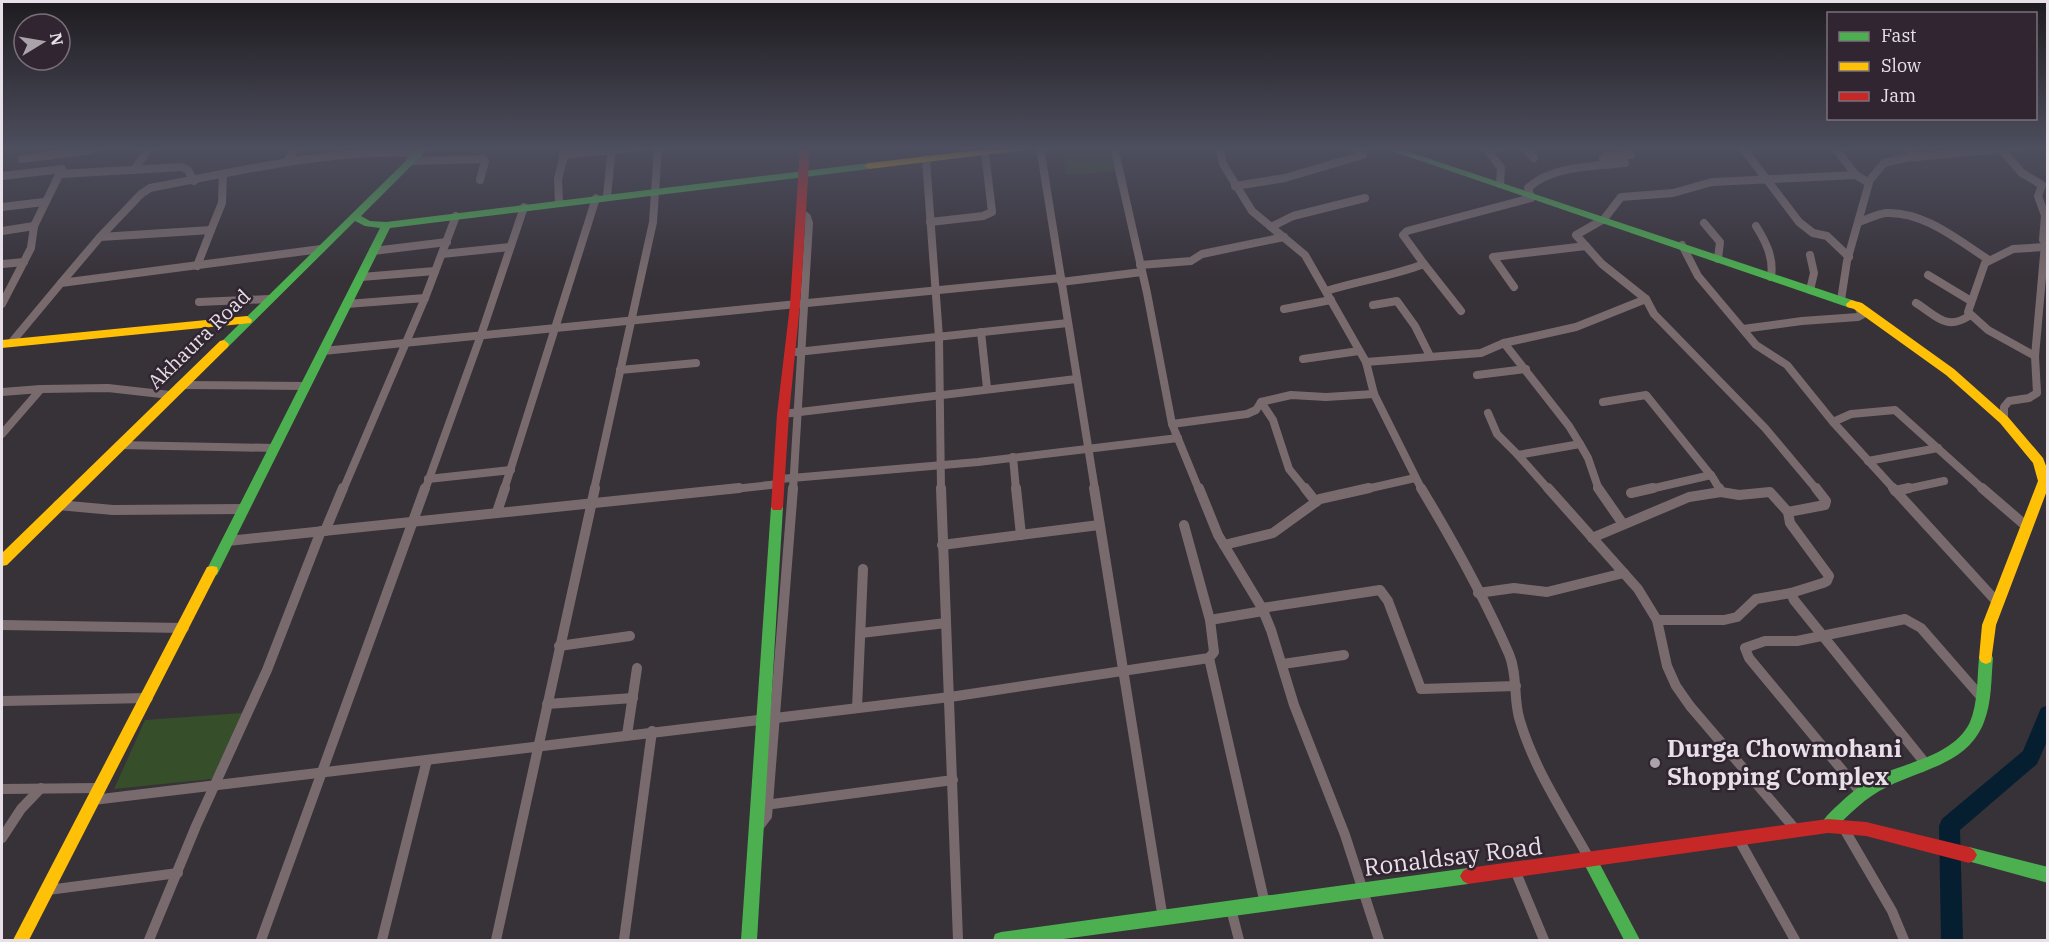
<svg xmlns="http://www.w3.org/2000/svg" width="2049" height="942" viewBox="0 0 2049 942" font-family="'IBM Plex Serif',serif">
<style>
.green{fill:#364e29}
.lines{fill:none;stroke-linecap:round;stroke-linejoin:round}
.river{fill:#051f31;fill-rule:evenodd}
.street-far1{stroke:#796b6d;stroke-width:8}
.street{stroke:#796b6d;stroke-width:10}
.fast{fill:#4caf50;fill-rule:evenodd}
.slow{fill:#ffc107;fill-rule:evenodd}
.jam{fill:#c62828;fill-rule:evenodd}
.poi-dot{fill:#aaa3aa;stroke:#302531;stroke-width:2}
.labels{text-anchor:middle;stroke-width:5;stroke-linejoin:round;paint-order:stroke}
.street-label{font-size:20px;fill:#e8e0e8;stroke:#302531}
.near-poi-label{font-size:24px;font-weight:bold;fill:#e8e0e8;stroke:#302531;text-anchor:start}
.near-street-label{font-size:24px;fill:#e8e0e8;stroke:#302531}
</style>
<rect width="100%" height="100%" fill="#373138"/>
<g class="green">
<polygon points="1062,147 1109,147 1115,171 1066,175"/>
<polygon points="242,713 212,779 114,789 145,720"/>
</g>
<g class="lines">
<polygon class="river" points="2048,705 2048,739 2037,764 1960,830 1963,940 1941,940 1939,826 1942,819 2023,751 2041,708"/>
<g class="street-far1">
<polyline points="1040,147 1095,490"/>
<polyline points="1114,147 1147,293 1172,424 1199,490"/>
<polyline points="1219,147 1223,164 1252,211 1305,255 1366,362 1374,394 1422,490"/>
<polyline points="1485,147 1501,168 1500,184"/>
<polyline points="1524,147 1534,158"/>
<polyline points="1742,147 1799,222 1813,233 1827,236 1849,257"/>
<polyline points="1834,147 1856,175 1869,183 1847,261 1841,300"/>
<polyline points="1906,147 1917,157"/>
<polyline points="1999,147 2022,173 2042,185 2038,196 2045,215 2043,240 2048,244"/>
<polyline points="1488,151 1503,147"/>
<polyline points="563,155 642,147"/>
<polyline points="22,159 91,150 97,147"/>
<polyline points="926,159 939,337 941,490"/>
<polyline points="287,161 297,147"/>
<polyline points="410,161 483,159 485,161 480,180"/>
<polyline points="1607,165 1603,159 1605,156 1631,155 1625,147"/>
<polyline points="134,170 149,148 153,147"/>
<polyline points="60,174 182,167 188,170 194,181"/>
<polyline points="2,176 62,169 34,226 31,248 2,304"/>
<polyline points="1869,181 1884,163 1905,158 2022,147"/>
<polyline points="1235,186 1285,178 1363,155 1355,147"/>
<polyline points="607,196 612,147"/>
<polyline points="559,203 558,179 566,147"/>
<polyline points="2,207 44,202"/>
<polyline points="930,222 983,216 992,212 985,152"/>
<path d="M1859,222C1868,219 1877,214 1886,213C1924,211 1959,241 1989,260"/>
<polyline points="1704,223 1720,242 1718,259"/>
<path d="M1756,226C1766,242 1774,258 1771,277"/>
<polyline points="1271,227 1293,216 1365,198"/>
<polyline points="211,230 222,203 223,174"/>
<polyline points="2,231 34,226"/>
<path d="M100,237L141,194L150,188C239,171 328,149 419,153"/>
<polyline points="1682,245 1698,276 1756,345 1787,365 1833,422 1895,490"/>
<polyline points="373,251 447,242"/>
<polyline points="442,254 510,247"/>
<polyline points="1810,255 1814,273 1810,290"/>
<polyline points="2,264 24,262"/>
<polyline points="1424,264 1461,311"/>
<polyline points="1140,265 1191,261 1202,254 1284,237"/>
<polyline points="1928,275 1971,301"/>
<polyline points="361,277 435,271"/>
<polyline points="1061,282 1142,272"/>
<polyline points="61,283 100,237 211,230 197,266"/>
<polyline points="1514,287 1493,257 1586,246"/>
<path d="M1326,291C1359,281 1392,276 1424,264L1403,235L1407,231L1531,198L1528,188C1551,166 1594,166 1625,163"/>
<polyline points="199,302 269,299"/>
<path d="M1916,303C1937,316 1946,331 1969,316"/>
<polyline points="347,304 425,298"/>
<polyline points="1373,305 1397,301 1415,326 1430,356"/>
<polyline points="1284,309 1331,300"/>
<polyline points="1743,329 1802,321 1858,317 1862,315 1858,306"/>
<polyline points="981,332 987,388"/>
<polyline points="11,343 61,283 321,249"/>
<polyline points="1504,343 1569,426 1580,444 1518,455 1549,490"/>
<polyline points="323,351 1061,278"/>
<polyline points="797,352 1068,323"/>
<polyline points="2035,356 1988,330 1968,312 1985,263 2013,249 2044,247"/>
<polyline points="1303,359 1359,351"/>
<polyline points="1366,362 1481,353 1504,343 1576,327 1646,299"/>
<polyline points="620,370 696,363"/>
<polyline points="1477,375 1526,369"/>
<polyline points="181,385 305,386"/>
<polyline points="41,389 108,388 170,395"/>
<polyline points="2,392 41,389 2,434"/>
<polyline points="1261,402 1273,420 1289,469 1306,490"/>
<polyline points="1603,402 1646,395 1713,478 1720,490"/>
<polyline points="1488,413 1497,434 1518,455"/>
<polyline points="783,414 1076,379"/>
<polyline points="2004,420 2004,407 2009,401 2029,398 2037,393 2035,356 2045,244"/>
<polyline points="1833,422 1851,414 1895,410 1984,490"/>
<polyline points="1172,424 1247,414 1256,410 1261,402 1291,395 1326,397 1374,394"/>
<polyline points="1580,444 1588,458 1599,490"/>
<polyline points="119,445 274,448"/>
<polyline points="1013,457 1016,490"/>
<polyline points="1868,461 1938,448"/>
<polyline points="428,479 511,470"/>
<polyline points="780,479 978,462 1178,438"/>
<polyline points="343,490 425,298 456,216"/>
<polyline points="425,490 481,335 524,207"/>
<polyline points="504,490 596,198"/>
<polyline points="594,490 653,222 658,147"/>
<polyline points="725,490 779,484"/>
<polyline points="793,490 809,223 807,217 802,213"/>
<polyline points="1362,490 1415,478"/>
<polyline points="1646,490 1711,475"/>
<polyline points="1817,490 1765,428 1654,314 1646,299 1602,264 1576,235 1604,219 1621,197 1673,193 1712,182 1856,175"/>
<polyline points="1902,490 1944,481"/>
</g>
<g class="street">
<polyline points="941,488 958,940"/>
<polyline points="1016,488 1021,535"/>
<polyline points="1094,488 1163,919"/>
<polyline points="1199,488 1218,535 1262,608 1271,630 1294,705 1345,835 1379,940"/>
<polyline points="1305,488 1316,502"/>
<path d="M1421,488C1453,541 1484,597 1509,654C1518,675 1513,700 1520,721C1535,771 1565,815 1590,860"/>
<polyline points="1548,488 1638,589 1657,620 1667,666 1676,686 1690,706 1796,830"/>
<polyline points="1598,488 1623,524"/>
<polyline points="1719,488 1721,492"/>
<polyline points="1816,488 1826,501 1825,505 1788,512 1790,523 1829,576 1827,581 1823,583 1791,593 1794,600 1925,763"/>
<polyline points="1893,488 1997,602"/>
<polyline points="1982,488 2026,526"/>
<polyline points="1895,491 1909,488"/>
<polyline points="1631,493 1653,488"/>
<polyline points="58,505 113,510 243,509"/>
<polyline points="497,512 505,488"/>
<polyline points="325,531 343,488"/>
<polyline points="1592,538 1689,497 1721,492 1739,495 1770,492 1788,512"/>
<polyline points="228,541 739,488"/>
<polyline points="942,545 1099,525"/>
<polyline points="1224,545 1273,533 1320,499 1369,488"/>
<polyline points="1478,593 1514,588 1547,592 1624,573"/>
<polyline points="1262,608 1380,590 1388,601 1421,689 1516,686"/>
<polyline points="1210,620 1263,611"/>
<polyline points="1657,620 1724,620 1737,617 1756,599 1791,593"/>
<polyline points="2,625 184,628"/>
<polyline points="861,633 946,623"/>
<polyline points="559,646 630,636"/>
<polyline points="1209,658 1265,904"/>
<polyline points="1283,664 1344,655"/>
<polyline points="2,701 148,698"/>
<polyline points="547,704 633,698"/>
<polyline points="857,708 863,569"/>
<polyline points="627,735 637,668"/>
<polyline points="2,789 99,788"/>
<polyline points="1862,794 1749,658 1745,648 1765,641 1797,641 1905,619 1921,628 1982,698"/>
<polyline points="93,800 950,697 1209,658 1214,652 1210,620 1184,525"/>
<polyline points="765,805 953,780"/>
<polyline points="1843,827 1892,911 1904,940"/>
<polyline points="757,829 767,816 793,488"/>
<polyline points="2,838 21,809 41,788"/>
<polyline points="1738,838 1795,940"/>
<polyline points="1515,870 1544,940"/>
<polyline points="48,890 178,873"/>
<polyline points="1231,909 1239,940"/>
<polyline points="149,940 196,826 267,670 321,531"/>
<polyline points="261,940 425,488"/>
<polyline points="382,940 427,760"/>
<polyline points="496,940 595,488"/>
<polyline points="624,940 652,731"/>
</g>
<g class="fast">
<polygon points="420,147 430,147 361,216 370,221 386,222 869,163 874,166 869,169 390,228 217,575 212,576 207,575 206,571 380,228 365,226 355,221 228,347 220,347 219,344"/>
<polygon points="1380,147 1394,147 1855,301 1856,304 1851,308 1847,307"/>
<polygon points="777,502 781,504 783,507 757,940 741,940 771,507 773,504"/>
<path d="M1986,652L1991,654L1993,658C1991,679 1992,702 1984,722C1968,764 1922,769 1887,787C1866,797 1849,814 1833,831L1828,833L1823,831L1820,826C1824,818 1831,811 1838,805C1849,794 1862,784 1875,777C1906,762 1954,756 1970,722C1978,703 1977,679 1979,658L1981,654Z"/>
<polygon points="1969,847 2048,867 2048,883 1964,860 1961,855 1964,850"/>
<polygon points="1590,852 1595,855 1640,940 1624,940 1582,860 1585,855"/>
<polygon points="1468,868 1473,871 1476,876 1473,881 1468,884 1056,940 993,940 995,934 1001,932"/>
</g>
<g class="slow">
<polygon points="1003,147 1030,147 1025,150 869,169 864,166 869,163"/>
<polygon points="1851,300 1862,303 1954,369 2008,417 2043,458 2048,471 2048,488 1996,625 1991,662 1986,664 1981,662 1979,658 1982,625 2038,481 2033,463 2000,423 1946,375 1854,309 1847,307 1846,304"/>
<polygon points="247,316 252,320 251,323 2,348 2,340"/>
<polygon points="224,340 229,344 228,347 7,565 2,566 2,553 220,341"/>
<polygon points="212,566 217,567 218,571 29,940 13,940 207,567"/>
</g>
<g class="jam">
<polygon points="800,147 810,147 800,305 789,414 783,507 781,510 773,510 771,507 777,414 790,305"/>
<polygon points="1828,819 1866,822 1969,847 1974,850 1977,855 1974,860 1969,863 1866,836 1828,833 1468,884 1463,881 1460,876 1463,871 1468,868"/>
</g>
</g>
<linearGradient id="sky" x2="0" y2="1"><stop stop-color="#1e1b1f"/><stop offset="0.53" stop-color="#4d4e5e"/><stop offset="1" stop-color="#4d4e5e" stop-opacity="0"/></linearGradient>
<rect width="2049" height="279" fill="url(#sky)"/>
<circle class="poi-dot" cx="1655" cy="763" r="6"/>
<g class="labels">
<g class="street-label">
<text transform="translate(199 339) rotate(-44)" y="7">Akhaura Road</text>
</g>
<g class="near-poi-label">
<text x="1667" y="757">Durga Chowmohani<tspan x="1667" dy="28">Shopping Complex</tspan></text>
</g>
<g class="near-street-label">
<text transform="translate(1453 857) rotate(-7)" y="8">Ronaldsay Road</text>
</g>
</g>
<rect width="2049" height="942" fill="none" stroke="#e8e0e8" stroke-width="6"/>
<rect x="1827" y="12" width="210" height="108" fill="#302531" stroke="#7a707a" stroke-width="1.5"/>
<rect x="1839" y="32" width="30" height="9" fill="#4caf50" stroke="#7a707a" stroke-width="1.5"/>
<text x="1881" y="42" font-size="18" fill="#e8e0e8">Fast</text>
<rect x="1839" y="62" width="30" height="9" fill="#ffc107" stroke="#7a707a" stroke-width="1.5"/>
<text x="1881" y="72" font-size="18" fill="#e8e0e8">Slow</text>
<rect x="1839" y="92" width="30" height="9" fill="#c62828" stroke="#7a707a" stroke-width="1.5"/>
<text x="1881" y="102" font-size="18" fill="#e8e0e8">Jam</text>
<g transform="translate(42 42) rotate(79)"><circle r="28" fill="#302531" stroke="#7a707a" stroke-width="1.5"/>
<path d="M0-4.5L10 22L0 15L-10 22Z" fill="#aaa3aa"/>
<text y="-9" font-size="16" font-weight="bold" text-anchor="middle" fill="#e8e0e8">N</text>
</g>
</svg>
